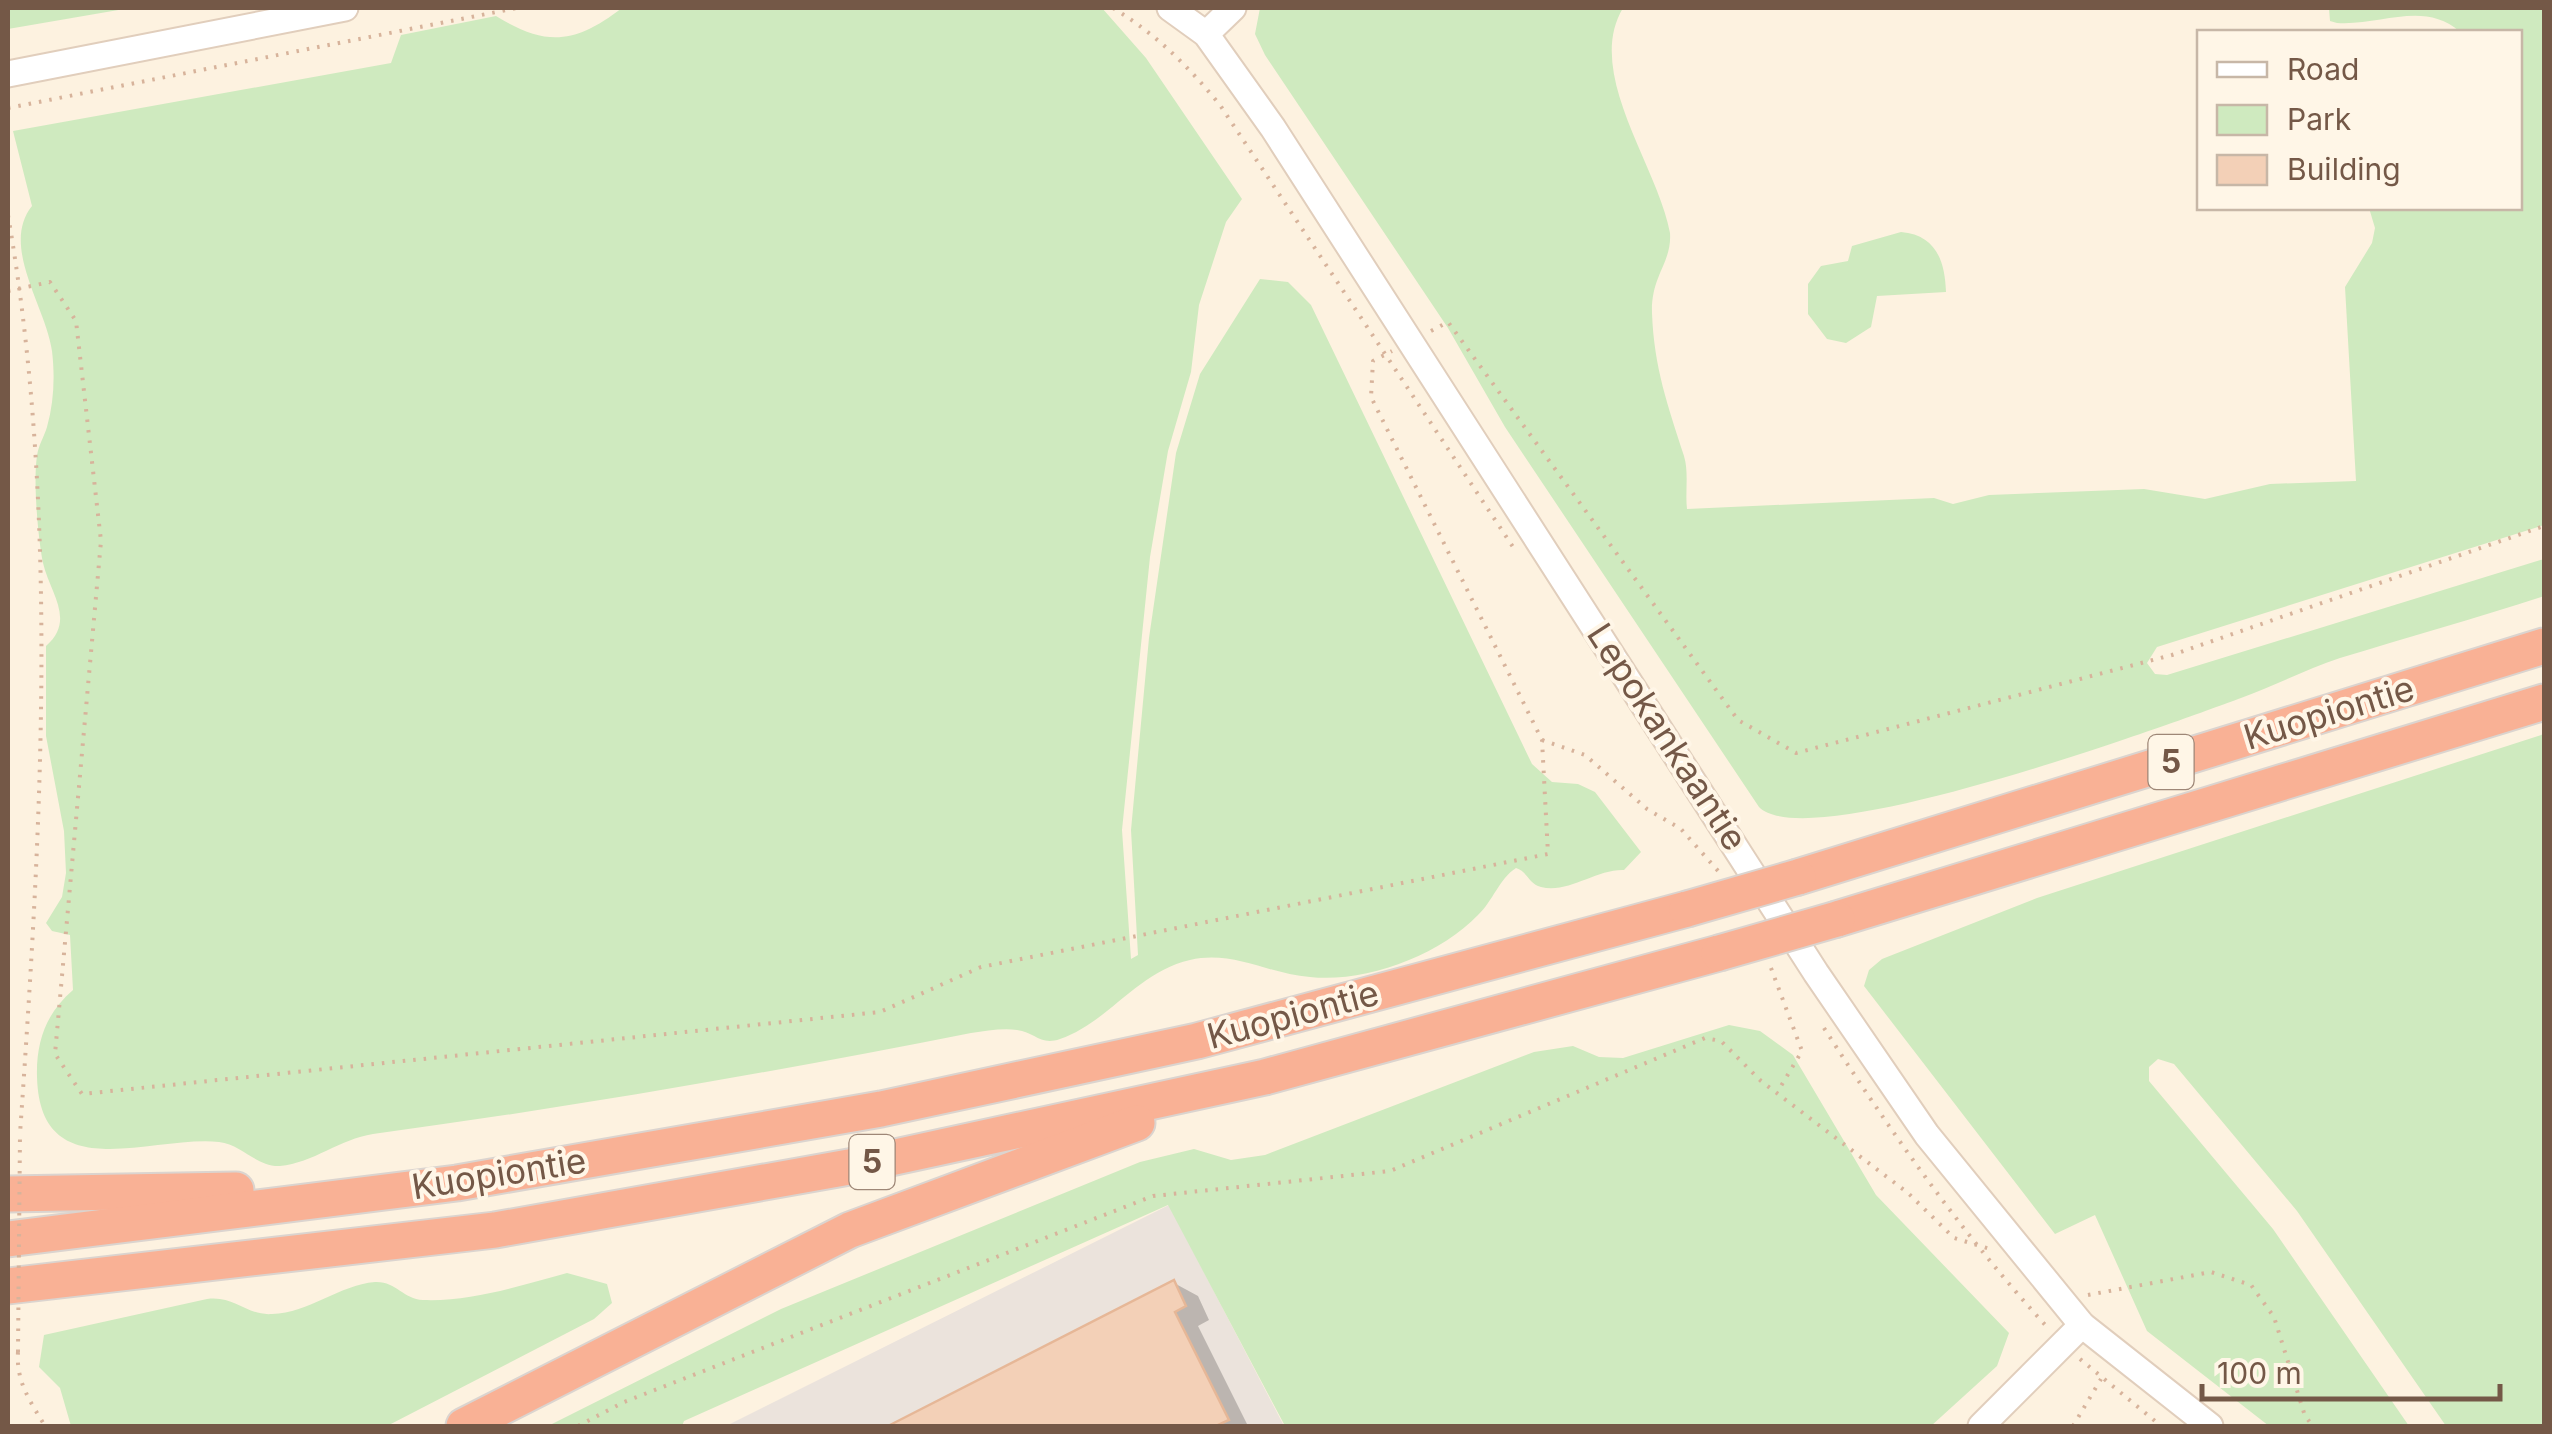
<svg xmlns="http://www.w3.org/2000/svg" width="2552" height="1434" viewBox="0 0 2552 1434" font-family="Inter,sans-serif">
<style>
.industrial{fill:#ebe3dc}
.green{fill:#cfeabf}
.shadow{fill:#0003}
.building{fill:#f3d0b7;stroke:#e6b797;stroke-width:2.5}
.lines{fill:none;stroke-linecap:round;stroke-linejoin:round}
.minor-casing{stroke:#e1cebc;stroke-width:29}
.highway-casing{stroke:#dbd4cf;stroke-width:39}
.path{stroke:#d7b39b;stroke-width:4;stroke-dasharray:2.5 8;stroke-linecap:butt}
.minor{stroke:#fff;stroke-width:25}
.highway{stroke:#f9b195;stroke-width:35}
.highway-bridge-casing{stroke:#dbd4cf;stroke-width:39;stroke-linecap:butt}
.path-bridge{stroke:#d7b39b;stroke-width:4;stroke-dasharray:2.5 8;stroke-linecap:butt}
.highway-bridge{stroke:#f9b195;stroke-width:35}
.labels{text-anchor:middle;stroke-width:8;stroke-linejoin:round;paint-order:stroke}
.shield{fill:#fff6e7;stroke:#9e8777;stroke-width:2.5}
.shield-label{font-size:32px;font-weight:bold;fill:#745847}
.street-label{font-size:35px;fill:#745847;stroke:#fff6e7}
</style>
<rect width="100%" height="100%" fill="#fdf2e0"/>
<polygon class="industrial" points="1169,1205 1284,1426 726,1426"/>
<g class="green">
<polygon points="8,8 130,8 8,29"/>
<path d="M622,8H1102L1146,58L1242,199L1226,222L1199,305L1191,372L1168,451L1150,557L1122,830L1131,959L1138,955L1131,830L1149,638L1176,453L1200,374L1260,279L1288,282L1311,305L1532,764L1552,782L1578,784L1595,792L1641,852L1624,870C1596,869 1568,894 1541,887C1529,884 1527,871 1516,868C1499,879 1493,901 1478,915C1439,956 1365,983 1310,977C1268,974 1233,950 1190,960C1137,972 1109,1022 1060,1039C1040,1046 1035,1032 1017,1030C1002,1028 986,1031 971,1033C773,1072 574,1107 373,1134C340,1139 313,1163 280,1166C256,1167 243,1145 219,1142C151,1135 40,1189 37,1077C36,1042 46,1013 73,990L70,935L52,931L46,923L62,897L66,873L64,831L46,736V646C76,620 50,593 43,563C38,538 33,481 37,456C38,446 44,437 47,427C54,402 55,376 52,351C46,307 0,246 32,206L13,131L391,63L401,35L496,16C546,47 575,44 622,8Z"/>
<path d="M1260,8H1623C1584,73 1658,166 1670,233C1672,263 1651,275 1652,313C1654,368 1668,406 1684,456C1689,472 1685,493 1687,509L1934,498L1953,504L1989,495L2144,489L2205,499L2270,484L2356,481L2345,287L2372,243L2375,228L2369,208H2520V32H2460C2424,0 2381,26 2337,23L2330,21L2329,8H2544V525L2157,647L2147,663L2155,674L2167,675L2544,559V596C2477,618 2408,637 2340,658C2307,669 2274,686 2241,698C2171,724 1808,857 1759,807L1505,427L1448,328L1265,55L1255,34Z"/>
<path d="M1901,232C1936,235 1945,261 1946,292L1877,296L1871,327L1846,343L1827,339L1808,314V284L1821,266L1848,261L1852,246Z"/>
<polygon points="2544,734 2544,1426 2446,1426 2297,1211 2174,1064 2158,1059 2149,1067 2149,1081 2273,1229 2409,1426 2269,1426 2147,1331 2095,1215 2055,1234 1864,986 1869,970 1882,959 2037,898"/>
<polygon points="1729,1025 1760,1031 1793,1055 1876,1195 2009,1333 1997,1366 1931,1426 1285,1426 1168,1205 684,1421 682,1426 548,1426 781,1309 1140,1162 1194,1149 1231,1160 1265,1155 1534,1052 1573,1046 1599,1057 1623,1058"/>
<path d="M567,1273L607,1284L612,1303L594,1319L387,1426H71L60,1388L39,1367L44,1335L207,1299C234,1295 247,1316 272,1314C309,1313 339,1285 375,1282C396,1281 403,1299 423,1300C471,1302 522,1285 567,1273Z"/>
</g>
<polygon class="shadow" points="1174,1283 1198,1296 1209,1320 1198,1326 1248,1426 894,1426"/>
<polygon class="building" points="1174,1280 1186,1306 1175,1312 1229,1420 1216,1426 888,1426"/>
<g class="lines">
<defs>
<g id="minor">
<polyline points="1170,8 1206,34 1273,128 1816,973 1927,1135 2082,1325 2210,1426"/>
<polyline points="1206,34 1233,8"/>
<polyline points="8,74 345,8"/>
<polyline points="1981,1426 2082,1325"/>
</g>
<g id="highway">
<polyline points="1798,877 2544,646"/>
<polyline points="1837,919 2544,702"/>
<polyline points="8,1194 236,1190"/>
<polyline points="8,1239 457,1183 881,1109 1197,1041 1687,909"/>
<polyline points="8,1286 495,1230 849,1167 1265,1077 1719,953"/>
<polyline points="464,1426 850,1230 1137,1123"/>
</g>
</defs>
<use href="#minor" class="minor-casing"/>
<use href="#highway" class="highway-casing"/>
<g class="path">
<path d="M1113,8C1156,34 1188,66 1220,105L1515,550"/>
<polyline points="8,108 517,8"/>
<path d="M8,215C60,518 41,829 20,1134"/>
<polyline points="8,291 50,282 76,321 101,541 55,1054 82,1094 880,1012 981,967 1548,854 1542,740 1371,397 1373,361 1392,351"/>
<polyline points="1431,331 1448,322 1738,720 1796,753 2172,655 2544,526"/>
<polyline points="1542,740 1585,755 1647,809 1681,829 1719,872"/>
<polyline points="1771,968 1802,1051 1778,1091"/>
<path d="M1824,1028C1892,1134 1963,1235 2048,1328"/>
<polyline points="2088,1295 2211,1272 2251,1285 2274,1317 2305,1416 2313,1426"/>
<path d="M18,1352C16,1382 30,1401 45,1426"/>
<polyline points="2080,1359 2161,1426"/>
<polyline points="578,1426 624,1402 1153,1196 1390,1171 1705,1038 1721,1041 1761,1081 1908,1193 1954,1238 1990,1249"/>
<polyline points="2073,1426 2101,1379"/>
</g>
<use href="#minor" class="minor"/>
<use href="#highway" class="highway"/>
<defs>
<g id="highway-bridge">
<polyline points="1687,909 1798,877"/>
<polyline points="1719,953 1837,919"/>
</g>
</defs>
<use href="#highway-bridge" class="highway-bridge-casing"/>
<polyline class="path-bridge" points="18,1352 20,1134"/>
<use href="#highway-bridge" class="highway-bridge"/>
</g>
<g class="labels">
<g class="shield">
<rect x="2148.5" y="735" width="45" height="54" rx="8"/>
<rect x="849.5" y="1135" width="45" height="54" rx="8"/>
</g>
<g class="shield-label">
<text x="2171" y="773">5</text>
<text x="872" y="1173">5</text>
</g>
<g class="street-label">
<text transform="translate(2329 713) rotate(-17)" y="12">Kuopiontie</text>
<text transform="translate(1667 737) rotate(57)" y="12">Lepokankaantie</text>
<text transform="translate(1293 1015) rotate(-15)" y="12">Kuopiontie</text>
<text transform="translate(499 1174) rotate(-9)" y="12">Kuopiontie</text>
</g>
</g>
<rect width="2552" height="1434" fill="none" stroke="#745847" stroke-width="20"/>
<rect x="2197" y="30" width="325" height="180" fill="#fff6e7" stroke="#c7b7a7" stroke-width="2.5"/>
<rect x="2217" y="62" width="50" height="15" fill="#ffffff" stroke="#c7b7a7" stroke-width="2.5"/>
<text x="2287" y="80" font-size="30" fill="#745847">Road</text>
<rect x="2217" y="105" width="50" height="30" fill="#cfeabf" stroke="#c7b7a7" stroke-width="2.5"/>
<text x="2287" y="130" font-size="30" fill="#745847">Park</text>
<rect x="2217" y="155" width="50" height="30" fill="#f3d0b7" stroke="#c7b7a7" stroke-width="2.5"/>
<text x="2287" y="180" font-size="30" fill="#745847">Building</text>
<path d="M2202 1384v15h298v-15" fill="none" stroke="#745847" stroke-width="5"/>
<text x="2217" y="1384" font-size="30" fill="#745847" stroke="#fff6e7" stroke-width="8" paint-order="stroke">100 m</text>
</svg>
